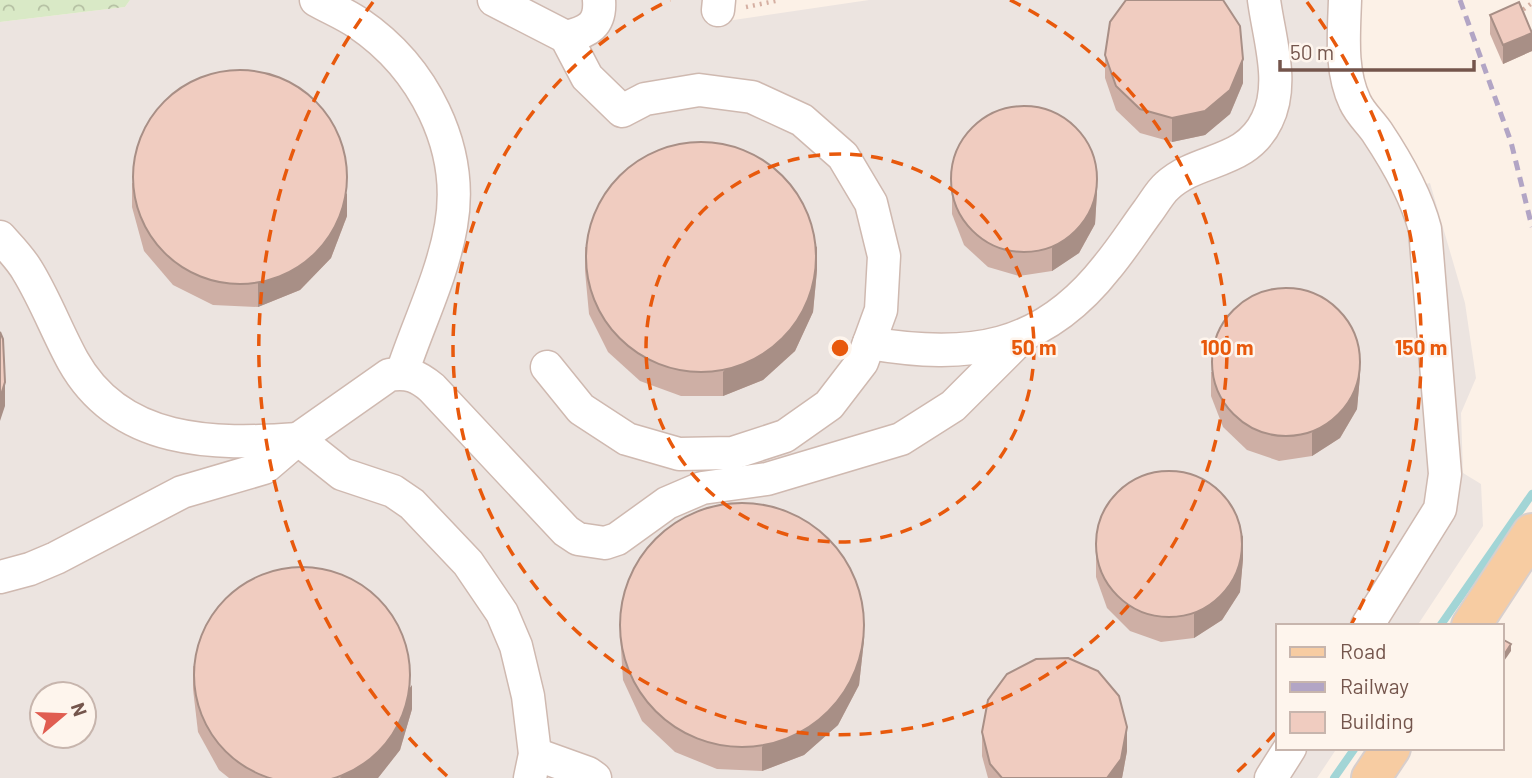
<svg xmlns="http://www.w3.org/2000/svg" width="1532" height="778" viewBox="0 0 1532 778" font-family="Barlow,sans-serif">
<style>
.industrial{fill:#ece4e0;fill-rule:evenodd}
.forest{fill:url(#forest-crowns)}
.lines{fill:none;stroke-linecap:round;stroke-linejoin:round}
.stream{stroke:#a2d5d6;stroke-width:8}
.minor-casing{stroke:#cfb9b0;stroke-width:35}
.major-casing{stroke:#d8cfcd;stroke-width:42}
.path{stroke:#d5afa2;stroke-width:4.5;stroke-dasharray:2 5;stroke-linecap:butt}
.minor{stroke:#fff;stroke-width:32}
.major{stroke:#f7cca2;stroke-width:38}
.rail{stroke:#b2a5c5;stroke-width:5;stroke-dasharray:10 7;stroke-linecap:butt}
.wall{fill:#ceafa5}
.shaded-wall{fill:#a88f86}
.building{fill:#f0ccc0;stroke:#a88f86;stroke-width:2}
.ring{fill:none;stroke:#e8590c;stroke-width:3.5;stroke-dasharray:12 9}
.centre{fill:#e8590c;stroke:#fef5ed;stroke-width:3.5}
.ring-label{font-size:21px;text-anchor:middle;font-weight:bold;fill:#e8590c;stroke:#fef5ed;stroke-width:5;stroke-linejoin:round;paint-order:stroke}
</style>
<defs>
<pattern id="forest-crowns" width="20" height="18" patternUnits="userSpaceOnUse" patternTransform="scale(1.75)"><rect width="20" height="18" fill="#d9e9c6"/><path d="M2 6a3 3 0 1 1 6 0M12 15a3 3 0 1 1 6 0" fill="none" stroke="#b5c0a3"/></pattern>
</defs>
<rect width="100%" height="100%" fill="#fcf1e7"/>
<path class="industrial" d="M130,0H713L727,21L869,0H1358V67L1368,97L1418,186L1430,183L1465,303L1476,378L1461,413L1463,473L1481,484L1483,526L1417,626H1278V748H1337L1317,778H0V22L125,7ZM42,694H84V736H42Z"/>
<polygon class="forest" points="0,0 130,0 125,7 0,22"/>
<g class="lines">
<g class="stream">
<polyline points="1440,626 1532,494"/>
<polyline points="1334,778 1355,748"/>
</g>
<defs>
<g id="minor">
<path d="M316,0C330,8 345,14 358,23C423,67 465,147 451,226C442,277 418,324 402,373"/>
<polyline points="494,0 566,37 587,77 622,111 645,99 699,90 752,97 802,120 843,156 871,203 884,256 881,310 862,362 829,405 785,436 733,453 679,454 627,439 581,409 547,367"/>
<path d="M1345,0C1344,33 1340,71 1355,102C1360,113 1370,122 1377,132C1397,162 1416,195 1425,229L1445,474L1440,509L1367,626"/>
<polyline points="718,10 719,0"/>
<path d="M566,37C588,32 601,25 599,0"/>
<path d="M0,237C9,247 20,258 27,270C45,299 57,332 73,361C120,445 214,445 298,439L342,474L393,491L412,504L468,563L502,613L516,646L528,696L535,754L530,778"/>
<path d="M869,343C969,360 1042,350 1107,267C1122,249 1134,230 1148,211C1154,203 1160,192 1167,186C1198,157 1246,165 1267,120C1285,84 1269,38 1264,0"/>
<path d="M0,577L30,569L56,558L182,492L264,468L298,439L389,375C408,372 418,376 432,388L566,531L578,539L605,543L617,539L667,503L702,488L767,479L901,439L953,406L1022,337"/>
<polyline points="535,754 588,773 595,778"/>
<polyline points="1271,778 1290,748"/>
</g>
<g id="major">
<polyline points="1471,626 1532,533"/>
<polyline points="1371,778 1391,748"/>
</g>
</defs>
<use href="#minor" class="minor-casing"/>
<use href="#major" class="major-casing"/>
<g class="path">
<polyline points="746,7 780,0"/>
<polyline points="1522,14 1520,12 1532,3"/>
</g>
<use href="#minor" class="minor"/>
<use href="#major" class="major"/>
<polyline class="rail" points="1460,0 1511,142 1532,227"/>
</g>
<g class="wall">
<polygon points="1490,15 1532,32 1532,51 1503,64 1490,34"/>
<polygon points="1105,55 1243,83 1230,114 1205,135 1172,142 1140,133 1116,110 1105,78"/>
<polygon points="132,183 347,216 331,258 300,290 258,307 213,305 173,285 144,251 132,207"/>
<polygon points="952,190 1097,192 1095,224 1079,253 1052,271 1019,276 988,267 964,245 952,214"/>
<polygon points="585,247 817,270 813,312 795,351 763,380 723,396 681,396 640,381 608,352 589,314 585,271"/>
<polygon points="1211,372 1360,376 1357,409 1340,438 1312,456 1279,461 1247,450 1223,427 1211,396"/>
<polygon points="1096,553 1243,559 1240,592 1222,620 1194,638 1161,642 1130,631 1107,608 1096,577"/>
<polygon points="620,611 864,640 859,685 838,725 804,755 762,771 717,769 675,752 642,721 623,680 620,634"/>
<polygon points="193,666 412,709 400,750 378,778 229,778 219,770 198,732 193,689"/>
<polygon points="982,732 1127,751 1122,778 988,778 982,756"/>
</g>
<g class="shaded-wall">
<polygon points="1532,33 1532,51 1503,64 1503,45"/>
<polygon points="1243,59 1243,83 1230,114 1205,135 1172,142 1172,118"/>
<polygon points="1097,168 1097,192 1095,224 1079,253 1052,271 1052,248"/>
<polygon points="347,193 347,216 331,258 300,290 258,307 258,283"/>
<polygon points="817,246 817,270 813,312 795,351 763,380 723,396 723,372"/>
<polygon points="1360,352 1360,376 1357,409 1340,438 1312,456 1312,433"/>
<polygon points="5,382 5,406 0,421 0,398"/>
<polygon points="1243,535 1243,559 1240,592 1222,620 1194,638 1194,614"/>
<polygon points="864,617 864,640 859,685 838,725 804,755 762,771 762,747"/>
<polygon points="1511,644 1511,651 1502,664 1502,658"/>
<polygon points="412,685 412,709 400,750 378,778 340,778"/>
<polygon points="1127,727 1127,751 1122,778 1107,778"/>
</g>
<g class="building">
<polygon points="1126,0 1223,0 1240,26 1243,59 1230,90 1205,111 1172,118 1140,109 1116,86 1105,55 1110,22"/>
<polygon points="1519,2 1532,33 1503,45 1490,15"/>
<circle cx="240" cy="177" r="107"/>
<circle cx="1024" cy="179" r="73"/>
<circle cx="701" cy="257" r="115"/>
<circle cx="1286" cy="362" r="74"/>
<polygon points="0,332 3,339 5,382 0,398"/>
<circle cx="1169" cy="544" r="73"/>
<circle cx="742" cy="625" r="122"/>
<circle cx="302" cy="675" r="108"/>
<polygon points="1502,639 1511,644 1502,658"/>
<polygon points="1068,658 1098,671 1119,696 1127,727 1121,759 1107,778 1002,778 990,764 982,732 988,700 1007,674 1036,659"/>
</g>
<g class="ring">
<circle cx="840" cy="348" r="194"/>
<path d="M1010 0A387 387 0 1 1 670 0"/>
<path d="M1275 733A581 581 0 0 1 1233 776M447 776A581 581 0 0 1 373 2M1307 2A581 581 0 0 1 1351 625"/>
</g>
<circle cx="840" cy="348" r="10" class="centre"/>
<g class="ring-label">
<text x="1034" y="355">50 m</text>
<text x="1227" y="355">100 m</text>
<text x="1421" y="355">150 m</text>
</g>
<rect x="1276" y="624" width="228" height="126" fill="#fef5ed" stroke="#c7b5ad" stroke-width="2"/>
<rect x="1290" y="647" width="35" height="10" fill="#f7cca2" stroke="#c7b5ad" stroke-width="2"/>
<text x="1340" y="659" font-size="21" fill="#74554c">Road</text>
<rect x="1290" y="682" width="35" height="10" fill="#b2a5c5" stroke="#c7b5ad" stroke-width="2"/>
<text x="1340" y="694" font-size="21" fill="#74554c">Railway</text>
<rect x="1290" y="712" width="35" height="21" fill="#f0ccc0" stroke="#c7b5ad" stroke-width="2"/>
<text x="1340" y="729" font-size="21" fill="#74554c">Building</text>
<g transform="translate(63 715) rotate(71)"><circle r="33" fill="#fef5ed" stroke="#c7b5ad" stroke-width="2"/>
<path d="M0-5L12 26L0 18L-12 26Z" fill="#e05d51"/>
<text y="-10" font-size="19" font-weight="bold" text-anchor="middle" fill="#74554c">N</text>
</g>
<path d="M1280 60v10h194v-10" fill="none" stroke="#74554c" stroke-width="3.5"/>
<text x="1290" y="60" font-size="21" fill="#74554c" stroke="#fef5ed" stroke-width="5" paint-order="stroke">50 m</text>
</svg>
